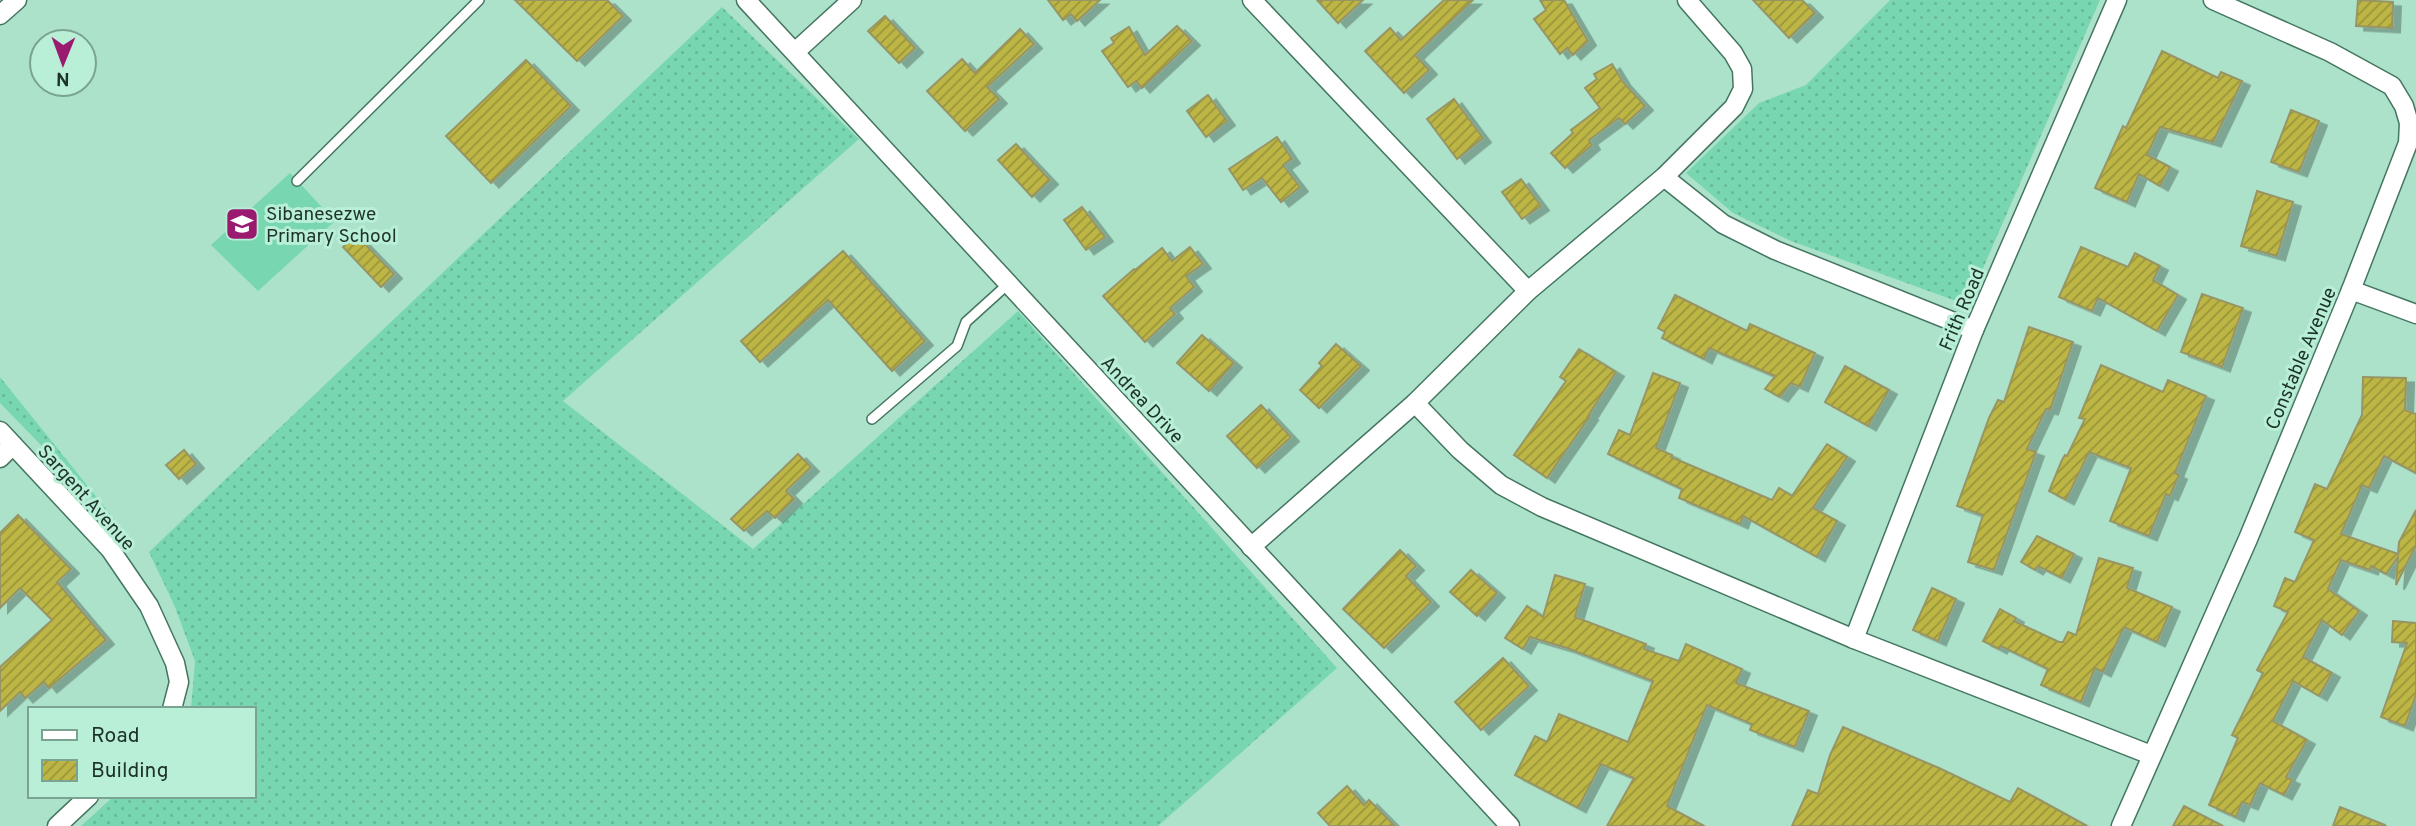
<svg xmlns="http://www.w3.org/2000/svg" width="2416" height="826" viewBox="0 0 2416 826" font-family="Overpass,sans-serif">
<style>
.grass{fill:url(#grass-dots)}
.pitch{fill:#78d7b0}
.building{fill:url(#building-hatch);stroke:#979566;stroke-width:2;filter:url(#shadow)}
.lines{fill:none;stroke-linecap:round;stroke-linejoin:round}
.lane-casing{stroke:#447661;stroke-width:12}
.street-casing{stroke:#447661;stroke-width:21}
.lane{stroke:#fff;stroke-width:9}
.street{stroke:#fff;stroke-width:18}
.labels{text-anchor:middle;stroke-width:6;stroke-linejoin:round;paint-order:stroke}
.poi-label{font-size:19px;fill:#1d3229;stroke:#b9efd7;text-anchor:start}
.street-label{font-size:19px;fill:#1d3229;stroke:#b9efd7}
</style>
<defs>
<pattern id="grass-dots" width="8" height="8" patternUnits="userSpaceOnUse" patternTransform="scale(1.75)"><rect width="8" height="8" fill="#78d7b0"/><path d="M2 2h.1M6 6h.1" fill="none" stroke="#67b997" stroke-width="1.8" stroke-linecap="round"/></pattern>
<pattern id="building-hatch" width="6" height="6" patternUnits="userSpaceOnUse" patternTransform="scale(1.75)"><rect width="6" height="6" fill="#bdb645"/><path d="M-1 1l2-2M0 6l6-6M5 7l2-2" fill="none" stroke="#99953a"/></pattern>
<filter id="shadow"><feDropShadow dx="8" dy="4.5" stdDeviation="0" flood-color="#0004"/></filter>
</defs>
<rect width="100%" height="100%" fill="#ace2ca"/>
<g class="grass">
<polygon points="1890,0 2100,0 1967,305 1791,241 1733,213 1686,173 1759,103 1806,85"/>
<polygon points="722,7 859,139 563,401 753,549 1018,311 1337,668 1158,826 81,826 114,796 254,796 254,709 191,709 195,661 175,607 149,552"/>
<polygon points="0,377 119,525 0,403"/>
</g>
<polygon class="pitch" points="290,173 335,221 258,291 211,245"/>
<g class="building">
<polygon points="515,0 607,0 623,16 577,61"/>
<polygon points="1048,0 1100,0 1077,21 1071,14 1063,20"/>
<polygon points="1317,0 1363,0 1338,23"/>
<polygon points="1444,0 1473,0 1415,55 1429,70 1404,93 1365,51 1390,28 1401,40"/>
<polygon points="1540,0 1564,0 1588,41 1573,55 1567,48 1560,54 1534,19 1546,10"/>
<polygon points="1753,0 1802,0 1815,13 1789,38"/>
<polygon points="2358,0 2393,2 2392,28 2356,26"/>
<polygon points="885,16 915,48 899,63 868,31"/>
<polygon points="1177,26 1192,41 1142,88 1136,81 1128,87 1102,51 1114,43 1111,38 1129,27 1145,55"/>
<polygon points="1020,29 1034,44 987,87 999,99 965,131 927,91 962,59 975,73"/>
<polygon points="2162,51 2218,78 2221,72 2242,81 2213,142 2160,127 2147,155 2170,167 2160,186 2139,174 2127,202 2095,188 2123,126 2126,128"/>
<polygon points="526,60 571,106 491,183 446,136"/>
<polygon points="1612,64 1623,82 1645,106 1625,124 1619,118 1589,140 1592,145 1565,168 1551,153 1573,133 1571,130 1600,108 1585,88 1597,79 1594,74"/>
<polygon points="1208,95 1227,121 1206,137 1187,111"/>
<polygon points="1454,99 1483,138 1457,159 1427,119"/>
<polygon points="2291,110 2319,121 2299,172 2271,162"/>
<polygon points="1277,137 1292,159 1283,165 1300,187 1281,202 1262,178 1243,190 1229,169"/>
<polygon points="1016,144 1050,180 1032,197 998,160"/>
<polygon points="1521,179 1541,206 1522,219 1502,192"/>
<polygon points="2257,191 2293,202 2277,256 2241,246"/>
<polygon points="1082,207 1105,237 1086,250 1064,220"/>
<polygon points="356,235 394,274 381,287 343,247"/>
<polygon points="1190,247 1203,264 1186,276 1194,287 1170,308 1175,314 1145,342 1103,296 1134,269 1135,270 1162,248 1172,261"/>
<polygon points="2081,247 2128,267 2135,253 2160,266 2153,280 2178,295 2157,331 2098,298 2092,311 2059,297"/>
<polygon points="843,251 925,341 892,371 828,300 760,362 741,341"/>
<polygon points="2202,294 2243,308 2222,367 2181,352"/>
<polygon points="1675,295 1747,331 1750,324 1815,353 1800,387 1791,383 1780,397 1765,389 1775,376 1709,348 1704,359 1662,338 1665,332 1658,328"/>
<polygon points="2029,327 2073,342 2050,410 2046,409 2027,449 2036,452 1994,570 1968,562 1983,515 1957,506 1989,418 1998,400 2004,402"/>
<polygon points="1202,335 1234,363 1209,391 1177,363"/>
<polygon points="1336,344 1361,366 1319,408 1300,390 1322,366 1319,363"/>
<polygon points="1579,349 1616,372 1588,416 1590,416 1547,478 1514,455 1566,381 1560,377"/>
<polygon points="2101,365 2163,392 2168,380 2206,396 2175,473 2179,475 2170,496 2166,494 2149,536 2110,521 2131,468 2089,452 2066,500 2049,491 2062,460 2065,455 2067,456 2085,419 2079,418"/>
<polygon points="1845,366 1889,390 1868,426 1825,402"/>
<polygon points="1653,373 1680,383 1656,448 1672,455 1671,457 1772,500 1779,488 1792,496 1827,444 1847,457 1813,508 1837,521 1817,557 1743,516 1740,524 1679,498 1682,489 1608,454 1619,430 1630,435"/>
<polygon points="2363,377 2406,378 2405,410 2416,414 2416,473 2384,456 2369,488 2362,485 2341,534 2398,554 2399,542 2416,510 2416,545 2396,585 2398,557 2386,574 2371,566 2370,570 2341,560 2328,589 2359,611 2342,635 2322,620 2303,657 2332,673 2319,696 2293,681 2273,721 2307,740 2286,777 2292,780 2284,795 2260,783 2250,805 2242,802 2236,817 2209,805 2238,738 2232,735 2263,673 2257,670 2288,612 2274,606 2285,578 2295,582 2314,540 2295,532 2315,484 2327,489 2362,415"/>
<polygon points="1261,405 1291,437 1257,468 1227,436"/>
<polygon points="184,450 196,464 179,479 166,465"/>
<polygon points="798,454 811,467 786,491 794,499 775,518 767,511 744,531 731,519"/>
<polygon points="18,515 71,569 57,582 106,640 49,688 44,682 25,698 20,692 0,711 0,667 52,620 20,588 0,608 0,533"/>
<polygon points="2037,536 2074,554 2062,578 2038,566 2035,570 2021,562"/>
<polygon points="1400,550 1416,566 1406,576 1431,602 1384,648 1343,609"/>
<polygon points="2099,558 2133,568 2127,588 2172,607 2157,642 2124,627 2103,672 2095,668 2081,702 2041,685 2048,669 2001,646 1999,649 1983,641 2000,609 2016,618 2014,621 2059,642 2063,642 2068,632 2076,635"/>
<polygon points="1471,570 1497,593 1477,616 1450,592"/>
<polygon points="1555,575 1585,584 1575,617 1646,644 1644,649 1679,661 1686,644 1742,669 1736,683 1809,711 1795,747 1750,730 1752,724 1707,705 1667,806 1704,826 1607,826 1634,778 1601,764 1578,808 1515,775 1535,736 1547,742 1559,714 1628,742 1653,681 1567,648 1530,637 1523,649 1505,638 1527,606 1543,617"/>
<polygon points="1932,588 1956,599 1938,641 1913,630"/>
<polygon points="2393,621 2416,623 2416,695 2405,726 2381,717 2407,643 2392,642"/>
<polygon points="1503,658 1529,686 1481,730 1455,702"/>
<polygon points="1843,727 1939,768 2010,802 2018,788 2087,826 1792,826 1808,790 1818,794 1830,755"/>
<polygon points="1347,786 1364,805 1369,800 1395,826 1330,826 1318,813"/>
<polygon points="2184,806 2223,826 2173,826"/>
<polygon points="2340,807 2385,825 2385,826 2333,826"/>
</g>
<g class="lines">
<defs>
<g id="lane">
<polyline points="297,181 479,0"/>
<polyline points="872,419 957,346 966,322 1008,284"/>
</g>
<g id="street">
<polyline points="746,0 1510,826"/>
<polyline points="1252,0 1528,291"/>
<polyline points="0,15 17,0"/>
<polyline points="795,52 852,0"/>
<polyline points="1664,177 1723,224 1775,250 1974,330"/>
<polyline points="2351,290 2416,314"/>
<polyline points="1415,403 1460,450 1501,485 1542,507 1854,639 2151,755"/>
<polyline points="0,431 110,549 149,606 175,663 179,682 172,709"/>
<polyline points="0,458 13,445"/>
<polyline points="1251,547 1415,403 1528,291 1664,177 1734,107 1743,89 1742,69 1733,53 1687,0"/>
<polyline points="1854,639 1974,330 2117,0"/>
<polyline points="57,826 89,796"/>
<polyline points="2121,826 2248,539 2351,290 2408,143 2409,123 2404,106 2392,86 2330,52 2213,0"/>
</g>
</defs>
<use href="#lane" class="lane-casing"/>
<use href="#street" class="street-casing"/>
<use href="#lane" class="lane"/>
<use href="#street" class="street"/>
</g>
<defs>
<symbol id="school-square" viewBox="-11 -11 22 22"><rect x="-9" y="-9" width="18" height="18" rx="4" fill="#9a1a70" stroke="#b9efd7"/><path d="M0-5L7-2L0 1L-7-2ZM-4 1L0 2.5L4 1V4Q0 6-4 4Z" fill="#fff"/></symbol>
</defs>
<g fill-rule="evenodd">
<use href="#school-square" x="223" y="205" width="38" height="38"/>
</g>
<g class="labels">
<g class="poi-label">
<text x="266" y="220">Sibanesezwe<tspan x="266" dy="22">Primary School</tspan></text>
</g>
<g class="street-label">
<text transform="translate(1961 309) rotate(-67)" y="7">Frith Road</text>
<text transform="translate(2300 358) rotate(-67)" y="7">Constable Avenue</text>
<text transform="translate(1143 399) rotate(47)" y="7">Andrea Drive</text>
<text transform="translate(87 497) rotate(48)" y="7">Sargent Avenue</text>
</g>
</g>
<rect x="28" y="707" width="228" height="91" fill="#b9efd7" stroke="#7ba391" stroke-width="2"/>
<rect x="42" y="730" width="35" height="10" fill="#ffffff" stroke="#7ba391" stroke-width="2"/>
<text x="91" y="742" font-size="21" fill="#1d3229">Road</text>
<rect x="42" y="760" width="35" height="21" fill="url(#building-hatch)" stroke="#7ba391" stroke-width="2"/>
<text x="91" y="777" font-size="21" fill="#1d3229">Building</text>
<g transform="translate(63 63) rotate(181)"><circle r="33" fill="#b9efd7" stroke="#7ba391" stroke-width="2"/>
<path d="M0-5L12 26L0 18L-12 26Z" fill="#9a1a70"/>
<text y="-10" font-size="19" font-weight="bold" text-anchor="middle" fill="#1d3229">N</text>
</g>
</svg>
